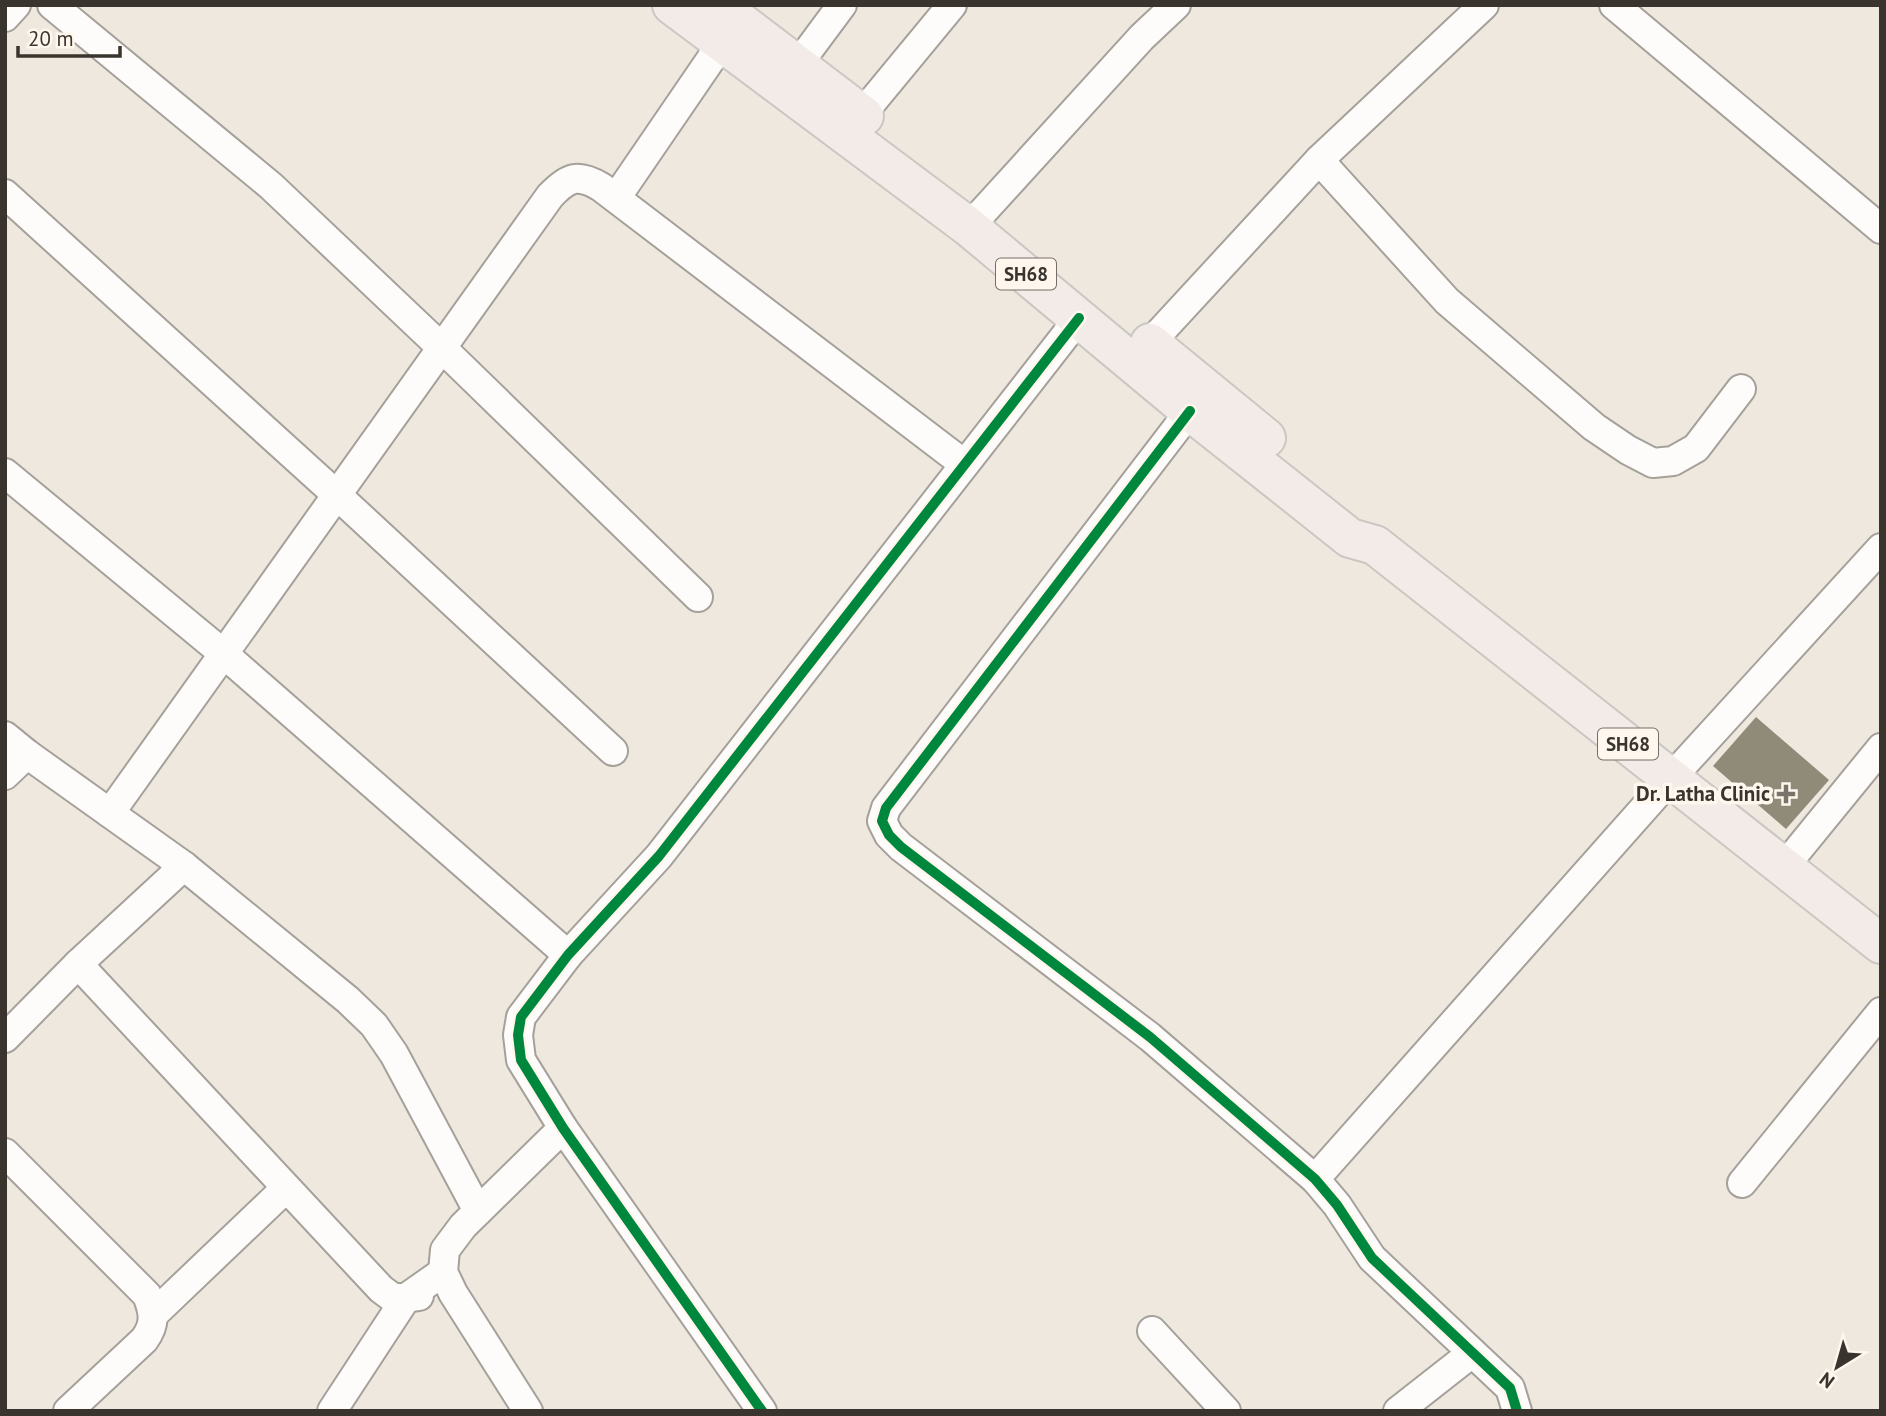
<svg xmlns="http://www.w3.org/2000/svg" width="1886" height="1416" viewBox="0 0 1886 1416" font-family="'PT Sans',sans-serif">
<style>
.building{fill:#8f8b78}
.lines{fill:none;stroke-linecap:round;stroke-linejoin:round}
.minor-casing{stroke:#a5a09a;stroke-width:32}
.primary-casing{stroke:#cac7c2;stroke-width:42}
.minor{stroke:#fdfcfa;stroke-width:28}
.primary{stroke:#f3ebe7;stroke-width:38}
.cycleway-casing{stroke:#fff7ee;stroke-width:15}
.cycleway{stroke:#00873e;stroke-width:10}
.poi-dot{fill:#79736c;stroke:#fff7ee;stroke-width:2.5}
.labels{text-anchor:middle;stroke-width:7;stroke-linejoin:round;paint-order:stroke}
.shield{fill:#fff7ee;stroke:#746e68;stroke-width:2}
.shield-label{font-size:19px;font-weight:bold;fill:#39342e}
.poi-label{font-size:21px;font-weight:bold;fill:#39342e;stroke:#fff7ee;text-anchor:end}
</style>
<rect width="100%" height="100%" fill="#efe8df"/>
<polygon class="building" points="1756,717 1829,780 1786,829 1713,766"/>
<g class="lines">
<defs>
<g id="minor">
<polyline points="52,5 271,186 442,348 698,597"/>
<polyline points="1614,5 1881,229"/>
<polyline points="5,17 16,5"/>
<polyline points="787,79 842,5"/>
<polyline points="862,114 952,5"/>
<polyline points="1319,160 1447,301 1594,427 1628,450 1653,463 1673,461 1696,448 1741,389"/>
<polyline points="5,194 338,496 613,751"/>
<polyline points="616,198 722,43"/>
<polyline points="969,227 1142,37 1176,5"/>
<polyline points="1150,343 1319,160 1484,5"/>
<polyline points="1190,411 886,808 882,821 889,835 901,847 1150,1037 1315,1179 1337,1205 1372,1258 1510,1388 1517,1411"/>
<polyline points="5,473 224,654 568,955"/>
<polyline points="5,736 27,754 184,866 348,1000 374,1025 394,1054 478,1211"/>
<polyline points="5,775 27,754"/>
<path d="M110,813L550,196C568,177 578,173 601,187L964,464"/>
<polyline points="184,866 78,964 381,1289 393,1298 406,1298 443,1272"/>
<polyline points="1784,867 1881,748"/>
<polyline points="5,1038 78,964"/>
<path d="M5,1153L147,1295C154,1313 156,1324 144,1340L68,1411"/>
<polyline points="1315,1179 1671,778 1881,548"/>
<polyline points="1742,1183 1881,1012"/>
<polyline points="154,1314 286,1188"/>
<polyline points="1152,1331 1226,1411"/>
<polyline points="332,1411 406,1298 419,1296"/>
<polyline points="528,1411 453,1293 443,1272 445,1250 463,1226 563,1128"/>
<polyline points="762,1411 563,1128 521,1060 518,1035 521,1017 568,955 659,856 1079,318"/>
<polyline points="1398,1411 1472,1353"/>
</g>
<g id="primary">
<polyline points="672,5 969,227 1190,411 1350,538 1375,545 1881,944"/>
<polyline points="718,5 864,116"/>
<polyline points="1150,343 1266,438"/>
</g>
</defs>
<use href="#minor" class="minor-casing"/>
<use href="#primary" class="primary-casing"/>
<use href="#minor" class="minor"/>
<use href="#primary" class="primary"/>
<defs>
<g id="cycleway">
<polyline points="1190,411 886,808 882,821 889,835 901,847 1150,1037 1315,1179 1337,1205 1372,1258 1510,1388 1517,1411"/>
<polyline points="762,1411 563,1128 521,1060 518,1035 521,1017 568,955 659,856 1079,318"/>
</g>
</defs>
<use href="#cycleway" class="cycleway-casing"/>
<use href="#cycleway" class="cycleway"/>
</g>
<path class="poi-dot" d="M1782.5 783.5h7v7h7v7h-7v7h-7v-7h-7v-7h7z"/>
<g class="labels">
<g class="shield">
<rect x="996" y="258.5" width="60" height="31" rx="5"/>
<rect x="1598" y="728.5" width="60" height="31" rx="5"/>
</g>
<g class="shield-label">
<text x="1026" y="281">SH68</text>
<text x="1628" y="751">SH68</text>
</g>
<g class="poi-label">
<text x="1770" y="801">Dr. Latha Clinic</text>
</g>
</g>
<rect width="1886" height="1416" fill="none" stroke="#39342e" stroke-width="14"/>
<g transform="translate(1837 1367) rotate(217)" stroke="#fff7ee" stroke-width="5" paint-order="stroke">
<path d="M0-5L12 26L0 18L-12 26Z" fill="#39342e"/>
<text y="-10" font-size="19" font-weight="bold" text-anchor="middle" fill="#39342e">N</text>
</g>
<path d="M18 46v10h102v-10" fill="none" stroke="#39342e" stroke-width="3.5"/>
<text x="28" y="46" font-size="21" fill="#39342e" stroke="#fff7ee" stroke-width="5" paint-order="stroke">20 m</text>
</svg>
